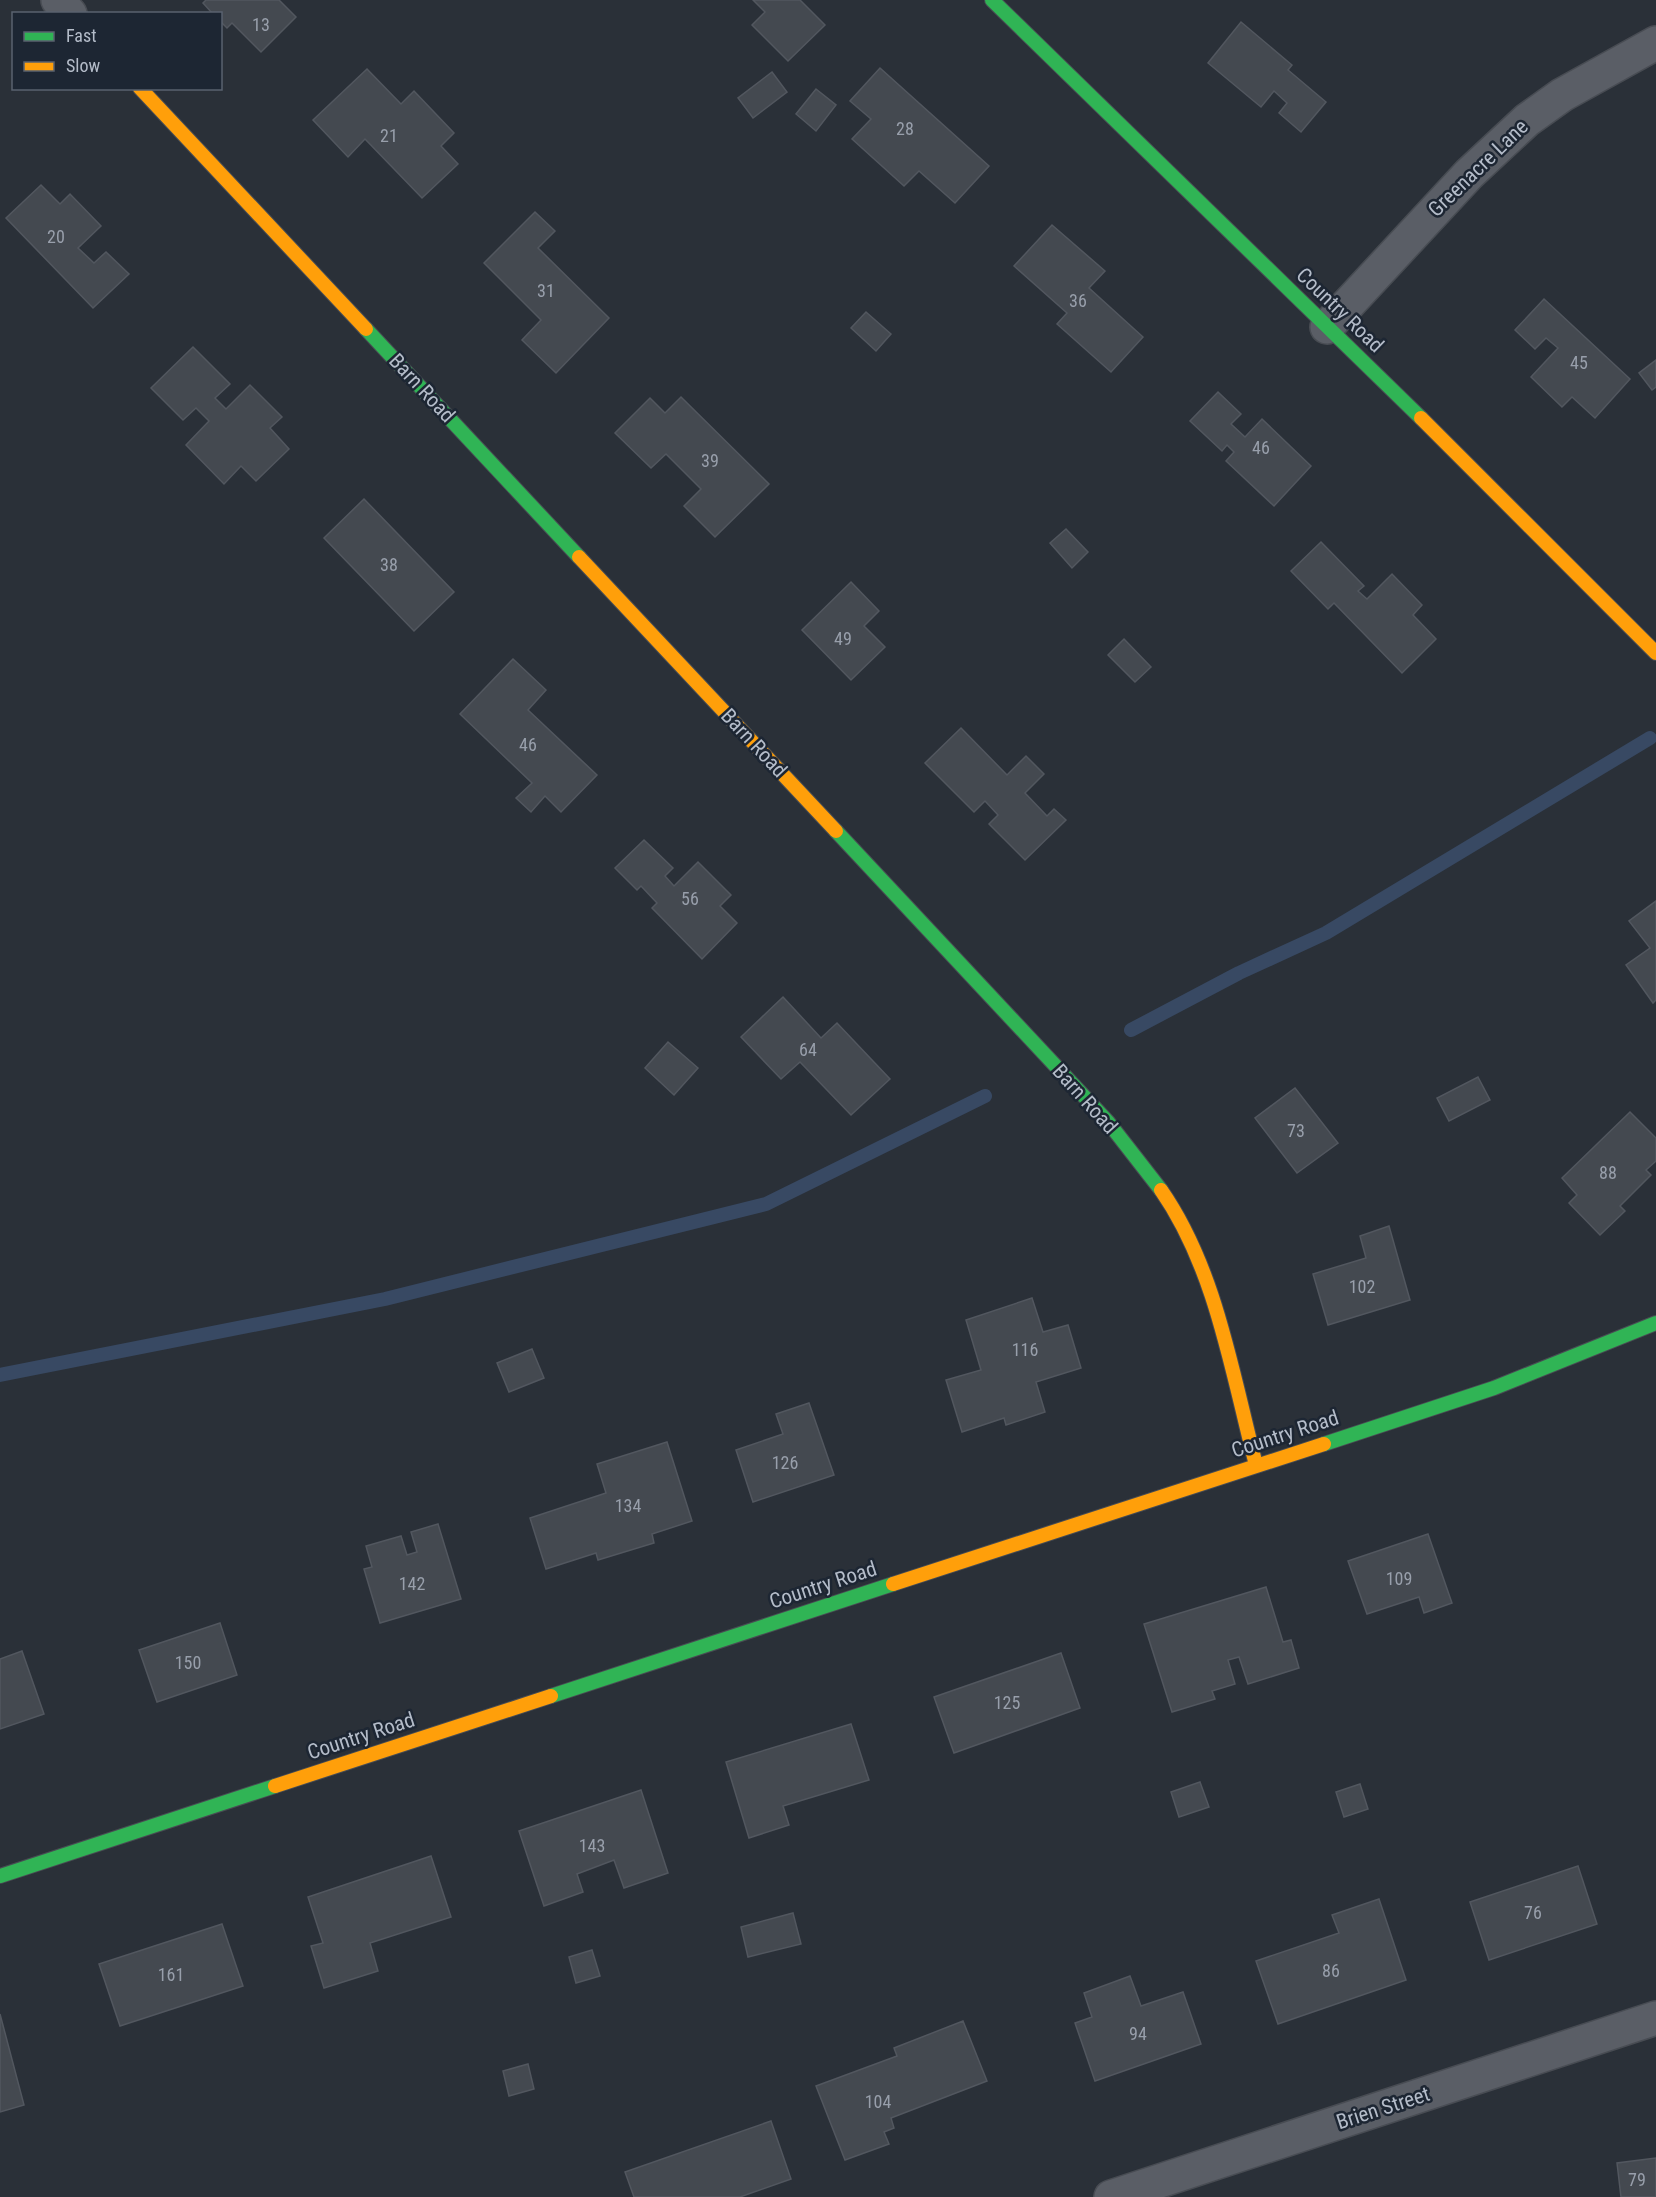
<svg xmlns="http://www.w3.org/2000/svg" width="1656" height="2197" viewBox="0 0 1656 2197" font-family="'Roboto Condensed',sans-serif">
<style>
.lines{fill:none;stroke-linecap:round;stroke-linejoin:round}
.stream{stroke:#384963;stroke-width:14}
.building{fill:#444950;stroke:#52575f;stroke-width:1.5}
.street-casing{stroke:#484c53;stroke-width:36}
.fast-casing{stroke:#484c53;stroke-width:16}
.slow-casing{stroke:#484c53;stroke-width:16}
.street{stroke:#5a5e66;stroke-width:33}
.fast{stroke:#30b455;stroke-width:14}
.slow{stroke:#ff9f0a;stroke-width:14}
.labels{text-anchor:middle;stroke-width:5;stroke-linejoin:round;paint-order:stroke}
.number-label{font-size:18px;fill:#989fab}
.street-label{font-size:21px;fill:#b4bcc9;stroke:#1d2633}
</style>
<rect width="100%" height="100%" fill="#2a3038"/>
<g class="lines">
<g class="stream">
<polyline points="1131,1030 1239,973 1326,933 1650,738"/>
<polyline points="0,1375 385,1299 766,1204 985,1096"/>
</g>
</g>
<g class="building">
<polygon points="206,0 279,0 296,17 261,52 232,23 227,28 220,21 220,14 213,14 203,3"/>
<polygon points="753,0 800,0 825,25 788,61 752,25 765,12"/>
<polygon points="1241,22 1292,65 1288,70 1326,102 1301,132 1279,113 1287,103 1274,91 1261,107 1208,63"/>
<polygon points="880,68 989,166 955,203 919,171 904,186 852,139 871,119 850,101"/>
<polygon points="367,69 401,104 414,91 454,133 441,146 458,164 422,198 365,139 348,157 313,120"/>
<polygon points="772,72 787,92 753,118 738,98"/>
<polygon points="816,89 836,105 816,131 796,114"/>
<polygon points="41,185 60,204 70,194 101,226 78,248 94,263 106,252 129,274 93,308 6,218"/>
<polygon points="535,212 555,231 538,248 609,318 556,373 522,340 541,320 484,263"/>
<polygon points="1052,225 1105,271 1089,288 1143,337 1111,372 1057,324 1067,313 1014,266"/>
<polygon points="1544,299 1630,379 1595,418 1572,397 1562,407 1531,377 1558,348 1546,338 1535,349 1515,330"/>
<polygon points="866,312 891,334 876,351 851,328"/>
<polygon points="193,347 230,384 215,398 226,409 250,385 282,417 270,428 289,449 256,481 241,466 224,484 186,445 209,421 196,408 183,420 151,388"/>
<polygon points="1656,360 1656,387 1652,390 1639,373"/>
<polygon points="1218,392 1241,414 1231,424 1245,437 1262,419 1311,466 1274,506 1226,461 1234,452 1227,445 1222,451 1190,421"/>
<polygon points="681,397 769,484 715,537 684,506 701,489 666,454 651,468 615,433 650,398 665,413"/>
<polygon points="364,499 454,592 414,631 324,538"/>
<polygon points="1066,529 1088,552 1072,568 1050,543"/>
<polygon points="1321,542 1364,586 1358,591 1367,599 1392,574 1422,605 1413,615 1436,639 1402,673 1334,603 1328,609 1291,571"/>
<polygon points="851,582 879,611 864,626 885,647 851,680 802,630"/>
<polygon points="1124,639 1151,667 1135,682 1108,655"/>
<polygon points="513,659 546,690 528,710 597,775 561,812 545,796 531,812 516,798 532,783 460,714"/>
<polygon points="961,728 1007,775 1026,756 1044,774 1025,793 1047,816 1054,809 1066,820 1025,860 989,824 998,815 985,801 974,812 925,763"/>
<polygon points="644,840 673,868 665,876 674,886 698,862 731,895 720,906 737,923 702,959 652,908 657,903 641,886 637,890 615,868"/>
<polygon points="1656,901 1656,1000 1653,1003 1626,965 1650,948 1629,921"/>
<polygon points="783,997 821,1038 837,1023 890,1079 851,1115 800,1062 781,1079 741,1037"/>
<polygon points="668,1042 698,1068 674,1095 645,1068"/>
<polygon points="1478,1077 1490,1100 1449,1121 1437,1098"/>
<polygon points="1295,1088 1338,1143 1297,1173 1255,1118"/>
<polygon points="1630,1112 1656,1138 1656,1161 1646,1170 1651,1175 1620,1206 1625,1211 1600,1235 1569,1203 1577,1195 1562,1178"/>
<polygon points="1389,1226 1410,1300 1328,1325 1313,1274 1366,1258 1360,1236"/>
<polygon points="1032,1298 1043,1332 1068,1325 1081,1368 1036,1382 1045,1412 1006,1425 1004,1418 962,1432 946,1380 981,1370 966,1320"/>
<polygon points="532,1349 544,1378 509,1392 497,1363"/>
<polygon points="809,1403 834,1475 753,1502 736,1450 783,1434 776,1414"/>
<polygon points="667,1442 692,1521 652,1534 654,1543 598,1560 596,1553 546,1569 530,1518 606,1493 597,1464"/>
<polygon points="438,1524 461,1599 380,1623 364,1569 372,1567 366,1546 401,1536 407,1555 417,1552 411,1532"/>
<polygon points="1428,1534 1452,1603 1424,1613 1419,1597 1367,1614 1348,1561"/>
<polygon points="1266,1587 1283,1642 1291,1640 1299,1668 1248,1684 1239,1657 1228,1660 1235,1684 1212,1691 1215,1699 1172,1712 1144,1624"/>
<polygon points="220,1623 237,1675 157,1702 139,1650"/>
<polygon points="22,1651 44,1714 0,1729 0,1659"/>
<polygon points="1061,1653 1080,1708 954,1753 934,1697"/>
<polygon points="851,1724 869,1780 783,1806 789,1825 749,1838 726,1762"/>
<polygon points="1200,1782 1209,1807 1179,1817 1171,1792"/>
<polygon points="1360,1784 1368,1809 1344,1817 1336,1792"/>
<polygon points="641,1790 668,1873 624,1888 614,1860 577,1874 583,1892 544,1906 519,1831"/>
<polygon points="431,1856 451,1917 370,1943 378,1971 324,1988 311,1946 323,1943 308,1897"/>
<polygon points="1578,1866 1597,1924 1489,1960 1470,1902"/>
<polygon points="1379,1899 1406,1980 1278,2024 1256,1961 1339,1933 1332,1915"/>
<polygon points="793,1913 801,1944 748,1957 741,1927"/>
<polygon points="222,1924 243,1986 120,2026 99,1964"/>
<polygon points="592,1950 600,1976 576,1983 569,1957"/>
<polygon points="1130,1976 1141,2006 1183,1992 1201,2044 1095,2081 1075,2023 1092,2017 1084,1993"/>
<polygon points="0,2014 24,2105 0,2112"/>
<polygon points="963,2021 987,2081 891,2118 894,2128 884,2132 889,2144 845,2160 816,2086 897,2056 894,2048"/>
<polygon points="528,2064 534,2089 509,2096 503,2071"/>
<polygon points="771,2121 791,2179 740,2197 634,2197 625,2172"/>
<polygon points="1656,2158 1656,2197 1621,2197 1617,2163"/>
</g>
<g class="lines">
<defs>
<g id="street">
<polyline points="58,0 70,14"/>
<polyline points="1327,327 1469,174 1527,120 1562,95 1656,43"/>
<polyline points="1111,2197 1656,2018"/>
</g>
<g id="fast">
<polyline points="992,0 1421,418"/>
<polyline points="366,329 579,557"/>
<polyline points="836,831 1108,1122 1161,1190"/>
<polyline points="1324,1444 1494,1388 1656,1323"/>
<polyline points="551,1696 893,1584"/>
<polyline points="0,1876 275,1786"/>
</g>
<g id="slow">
<polyline points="140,88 366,329"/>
<polyline points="1421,418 1656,653"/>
<polyline points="579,557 836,831"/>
<path d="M1161,1190C1216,1269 1232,1373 1256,1465"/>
<polyline points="893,1584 1324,1444"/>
<polyline points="275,1786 551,1696"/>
</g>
</defs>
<use href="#street" class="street-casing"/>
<use href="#fast" class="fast-casing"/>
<use href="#slow" class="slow-casing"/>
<use href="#street" class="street"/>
<use href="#fast" class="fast"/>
<use href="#slow" class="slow"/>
</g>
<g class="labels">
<g class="number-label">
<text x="261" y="31">13</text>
<text x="905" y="135">28</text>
<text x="389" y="142">21</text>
<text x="56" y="243">20</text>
<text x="546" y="297">31</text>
<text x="1078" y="307">36</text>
<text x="1579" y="369">45</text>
<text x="1261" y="454">46</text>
<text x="710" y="467">39</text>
<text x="389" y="571">38</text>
<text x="843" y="645">49</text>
<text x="528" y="751">46</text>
<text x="690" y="905">56</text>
<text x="808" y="1056">64</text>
<text x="1296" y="1137">73</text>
<text x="1608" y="1179">88</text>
<text x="1362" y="1293">102</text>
<text x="1025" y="1356">116</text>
<text x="785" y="1469">126</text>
<text x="628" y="1512">134</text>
<text x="1399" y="1585">109</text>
<text x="412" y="1590">142</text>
<text x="188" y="1669">150</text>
<text x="1007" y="1709">125</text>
<text x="592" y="1852">143</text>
<text x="1533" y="1919">76</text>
<text x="1331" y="1977">86</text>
<text x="171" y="1981">161</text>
<text x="1138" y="2040">94</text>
<text x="878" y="2108">104</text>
<text x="1637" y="2186">79</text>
</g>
<g class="street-label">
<text transform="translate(1478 168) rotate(-44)" y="7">Greenacre Lane</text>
<text transform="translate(1340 310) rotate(44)" y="7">Country Road</text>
<text transform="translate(422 388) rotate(47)" y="7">Barn Road</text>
<text transform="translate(754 743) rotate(47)" y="7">Barn Road</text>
<text transform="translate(1085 1099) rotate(48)" y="7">Barn Road</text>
<text transform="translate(1285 1434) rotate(-18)" y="7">Country Road</text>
<text transform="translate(823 1585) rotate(-18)" y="7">Country Road</text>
<text transform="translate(361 1736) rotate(-18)" y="7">Country Road</text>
<text transform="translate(1383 2108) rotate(-18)" y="7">Brien Street</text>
</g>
</g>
<rect x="12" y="12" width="210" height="78" fill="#1d2633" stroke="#59626f" stroke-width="1.5"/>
<rect x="24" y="32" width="30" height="9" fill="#30b455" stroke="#59626f" stroke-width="1.5"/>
<text x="66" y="42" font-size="18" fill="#b4bcc9">Fast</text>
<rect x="24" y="62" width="30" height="9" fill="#ff9f0a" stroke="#59626f" stroke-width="1.5"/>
<text x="66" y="72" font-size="18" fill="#b4bcc9">Slow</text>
</svg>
